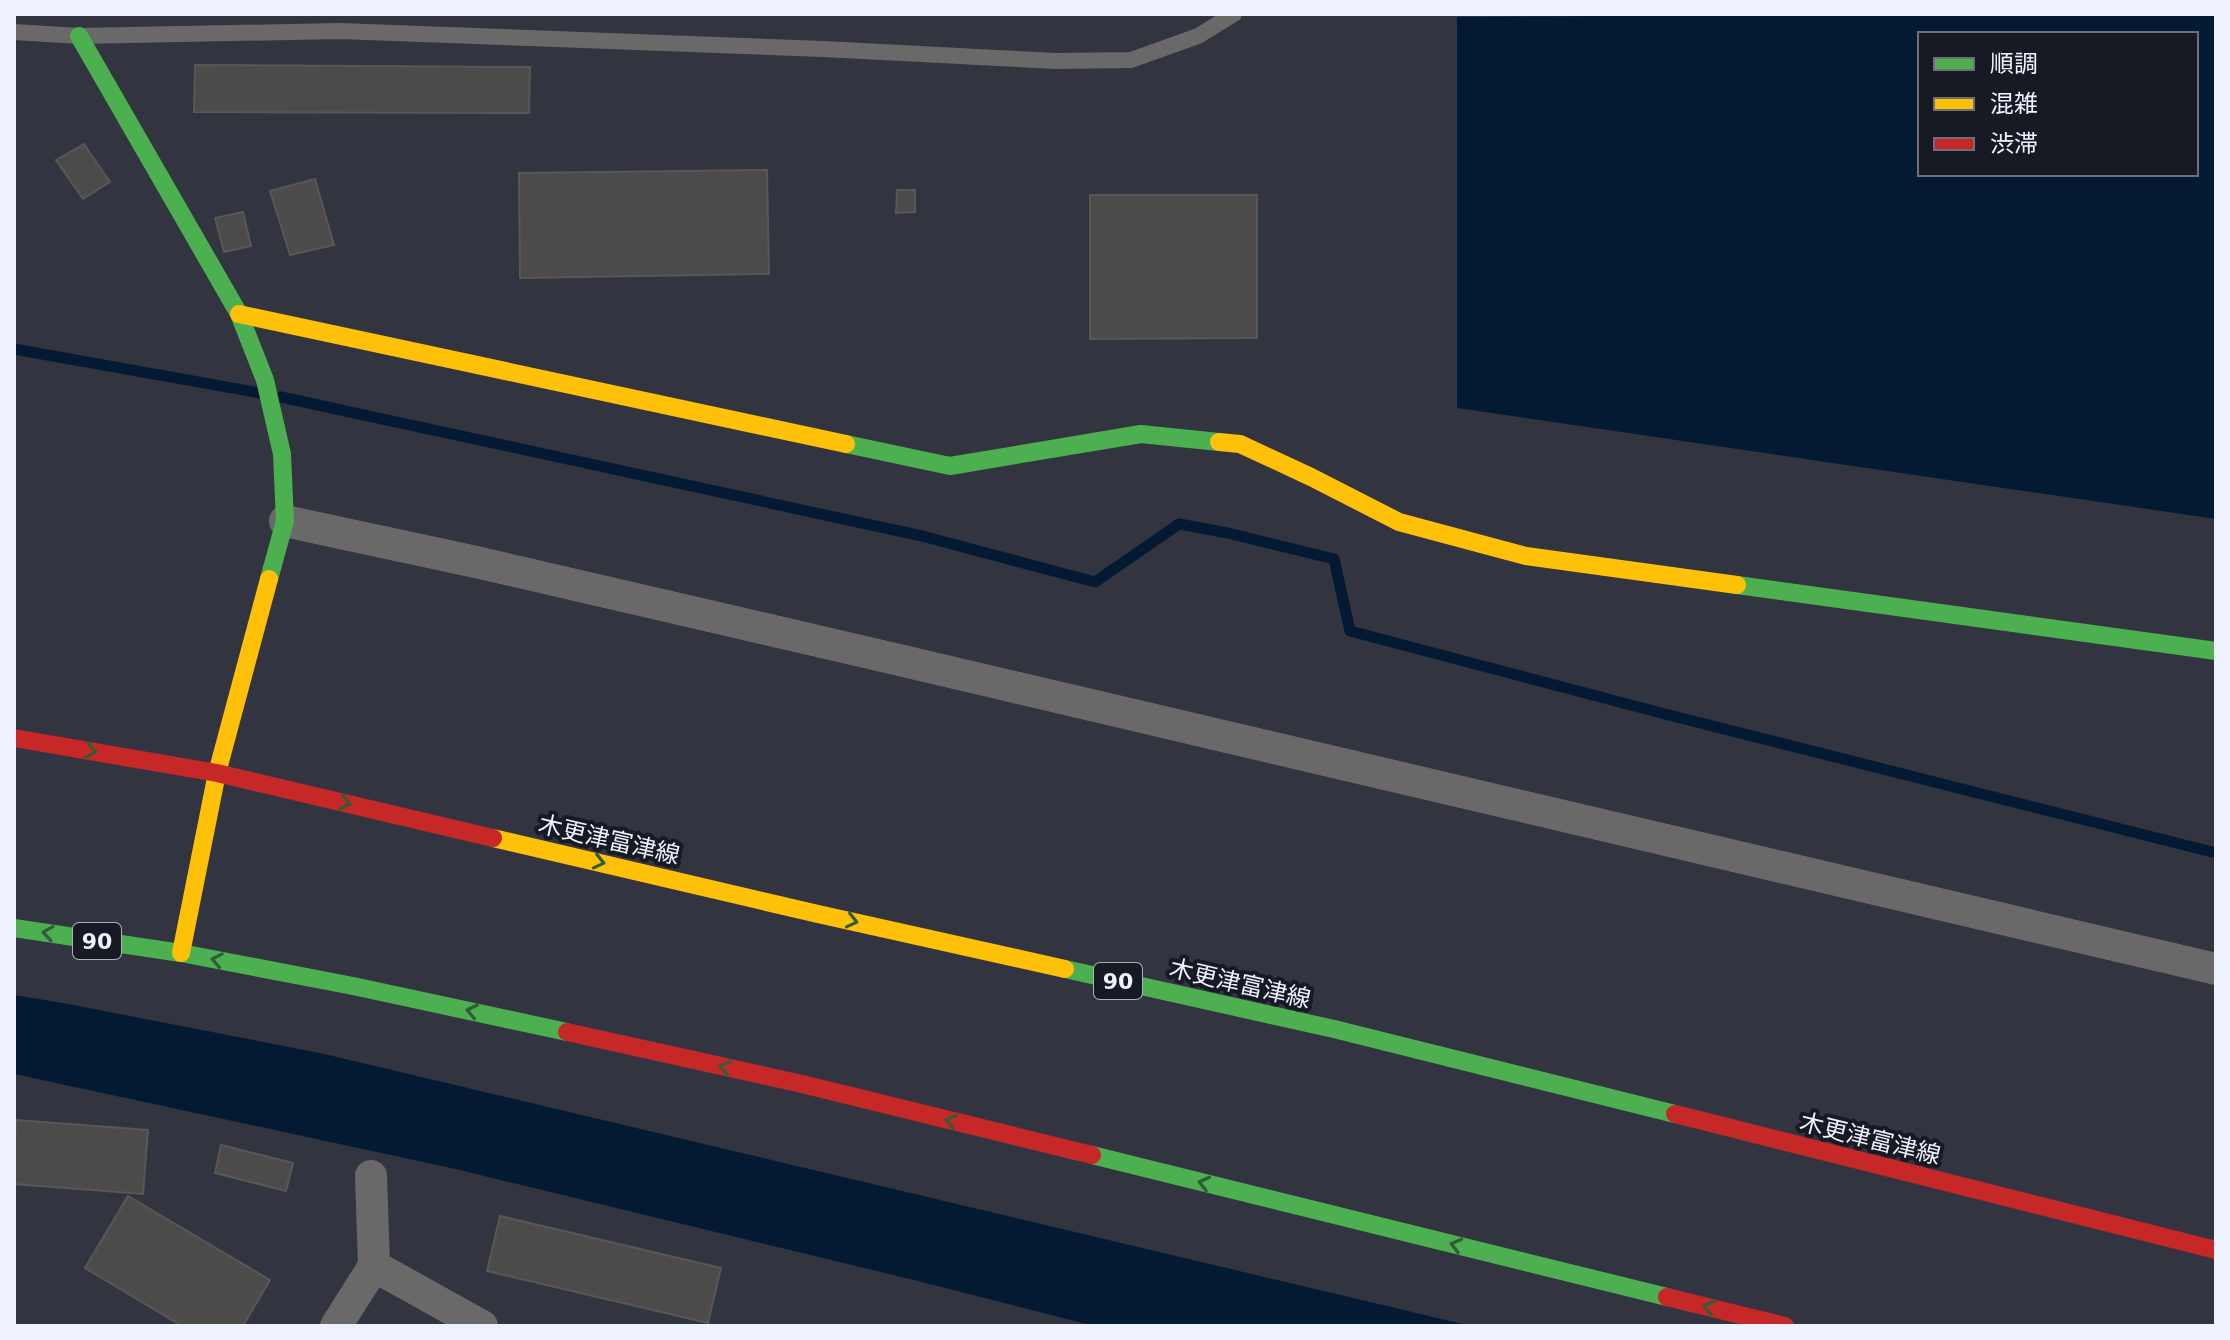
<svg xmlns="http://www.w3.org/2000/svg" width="2230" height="1340" viewBox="0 0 2230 1340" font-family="'DejaVu Sans','Noto Sans JP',sans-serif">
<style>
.water{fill:#041a33;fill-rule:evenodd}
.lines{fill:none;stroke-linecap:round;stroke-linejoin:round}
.stream{stroke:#041a33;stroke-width:11}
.building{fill:#4d4b49;stroke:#585758;stroke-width:2}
.lane{stroke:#6b686a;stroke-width:16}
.street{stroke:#6b686a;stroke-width:32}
.fast{stroke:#4caf50;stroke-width:18}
.slow{stroke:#ffc107;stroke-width:18}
.jam{stroke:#c62828;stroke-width:18}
.oneway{stroke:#2f5d37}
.labels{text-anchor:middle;stroke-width:8;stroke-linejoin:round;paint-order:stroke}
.shield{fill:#171a23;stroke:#aeb1bd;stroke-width:2}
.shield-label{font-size:22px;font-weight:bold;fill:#eef2ff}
.street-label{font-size:24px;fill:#eef2ff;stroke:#171a23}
</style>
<rect width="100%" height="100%" fill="#32353f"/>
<g class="water">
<path d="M1955,14H2216V519L1457,408V17ZM1920,34H2196V174H1920Z"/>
<polygon points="14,995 63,1003 320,1053 1471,1326 1094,1326 918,1281 451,1168 14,1074"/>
</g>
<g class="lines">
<g class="stream">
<polyline points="14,349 260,393"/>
<polyline points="281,397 922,536 1095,582 1179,524 1228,533 1334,559 1350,631 1661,713 2216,853"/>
</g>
</g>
<g class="building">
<polygon points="195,65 530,67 529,113 194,112"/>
<polygon points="84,144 110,182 83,199 56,160"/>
<polygon points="767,170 769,274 520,278 519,173"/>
<polygon points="315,179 334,245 290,255 270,191"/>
<polygon points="897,190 915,190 915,212 896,213"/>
<polygon points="1090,195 1257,195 1257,338 1090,339"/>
<polygon points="243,212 251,246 224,252 215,218"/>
<polygon points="16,1120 148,1130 143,1194 14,1184"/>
<polygon points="221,1145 293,1163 286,1191 215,1173"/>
<polygon points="128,1196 270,1280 243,1326 182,1326 85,1268"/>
<polygon points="500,1216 721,1268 708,1323 487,1271"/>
</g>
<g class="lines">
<polyline class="lane" points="14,32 79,36 339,31 823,49 1056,61 1131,60 1198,36 1234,14"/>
<g class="street">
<polyline points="285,521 476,562 865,652 2216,969"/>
<polyline points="371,1176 374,1266 482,1326"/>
<polyline points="336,1326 374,1266"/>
</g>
<g class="fast">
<polyline points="79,36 239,314 265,380 282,454 285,521 269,579"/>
<polyline points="846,444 950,466 1141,434 1219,442"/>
<polyline points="1737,585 2216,651"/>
<polyline points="14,928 181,953 353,986 567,1032"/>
<polyline points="1065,969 1334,1029 1675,1114"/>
<polyline points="1092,1155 1667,1297"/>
</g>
<g class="slow">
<polyline points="239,314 846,444"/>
<polyline points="1219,442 1240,444 1311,477 1399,522 1526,556 1737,585"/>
<polyline points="493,838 818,914 1065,969"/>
<polyline points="181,953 217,773 269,579"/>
</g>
<g class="jam">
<polyline points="14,738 217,773 493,838"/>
<polyline points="567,1032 802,1084 1092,1155"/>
<polyline points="1675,1114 2216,1250"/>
<polyline points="1667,1297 1785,1326"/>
</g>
</g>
<defs><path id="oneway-chevron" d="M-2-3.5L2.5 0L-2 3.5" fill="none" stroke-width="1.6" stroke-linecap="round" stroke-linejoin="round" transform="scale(2)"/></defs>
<g class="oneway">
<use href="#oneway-chevron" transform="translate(91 751) rotate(10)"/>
<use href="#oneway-chevron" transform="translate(345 803) rotate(13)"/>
<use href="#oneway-chevron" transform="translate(599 862) rotate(13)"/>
<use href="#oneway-chevron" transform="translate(852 921) rotate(13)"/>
<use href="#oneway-chevron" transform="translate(48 933) rotate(-171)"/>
<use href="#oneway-chevron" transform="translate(217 960) rotate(-169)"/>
<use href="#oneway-chevron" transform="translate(472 1011) rotate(-168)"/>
<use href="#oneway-chevron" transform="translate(725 1067) rotate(-167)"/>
<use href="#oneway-chevron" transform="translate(951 1121) rotate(-166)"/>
<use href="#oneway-chevron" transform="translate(1204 1183) rotate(-166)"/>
<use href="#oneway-chevron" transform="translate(1456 1245) rotate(-166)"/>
<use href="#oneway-chevron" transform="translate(1709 1307) rotate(-166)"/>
</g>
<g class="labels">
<g class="shield">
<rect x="73" y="923" width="48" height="36" rx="6"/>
<rect x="1094" y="963" width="48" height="36" rx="6"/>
</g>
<g class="shield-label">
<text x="97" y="949">90</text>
<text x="1118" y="989">90</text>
</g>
<g class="street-label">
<text transform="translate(609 840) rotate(13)" y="8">木更津富津線</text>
<text transform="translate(1240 984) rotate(13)" y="8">木更津富津線</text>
<text transform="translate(1870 1139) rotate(14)" y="8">木更津富津線</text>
</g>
</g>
<rect width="2230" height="1340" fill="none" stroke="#eef2ff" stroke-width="32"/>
<rect x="1918" y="32" width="280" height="144" fill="#171a23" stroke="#6d707b" stroke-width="2"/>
<rect x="1934" y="58" width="40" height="12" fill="#4caf50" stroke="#6d707b" stroke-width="2"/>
<text x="1990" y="72" font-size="24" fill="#eef2ff">順調</text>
<rect x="1934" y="98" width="40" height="12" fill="#ffc107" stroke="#6d707b" stroke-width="2"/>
<text x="1990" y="112" font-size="24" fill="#eef2ff">混雑</text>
<rect x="1934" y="138" width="40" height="12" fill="#c62828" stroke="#6d707b" stroke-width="2"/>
<text x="1990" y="152" font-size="24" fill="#eef2ff">渋滞</text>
</svg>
